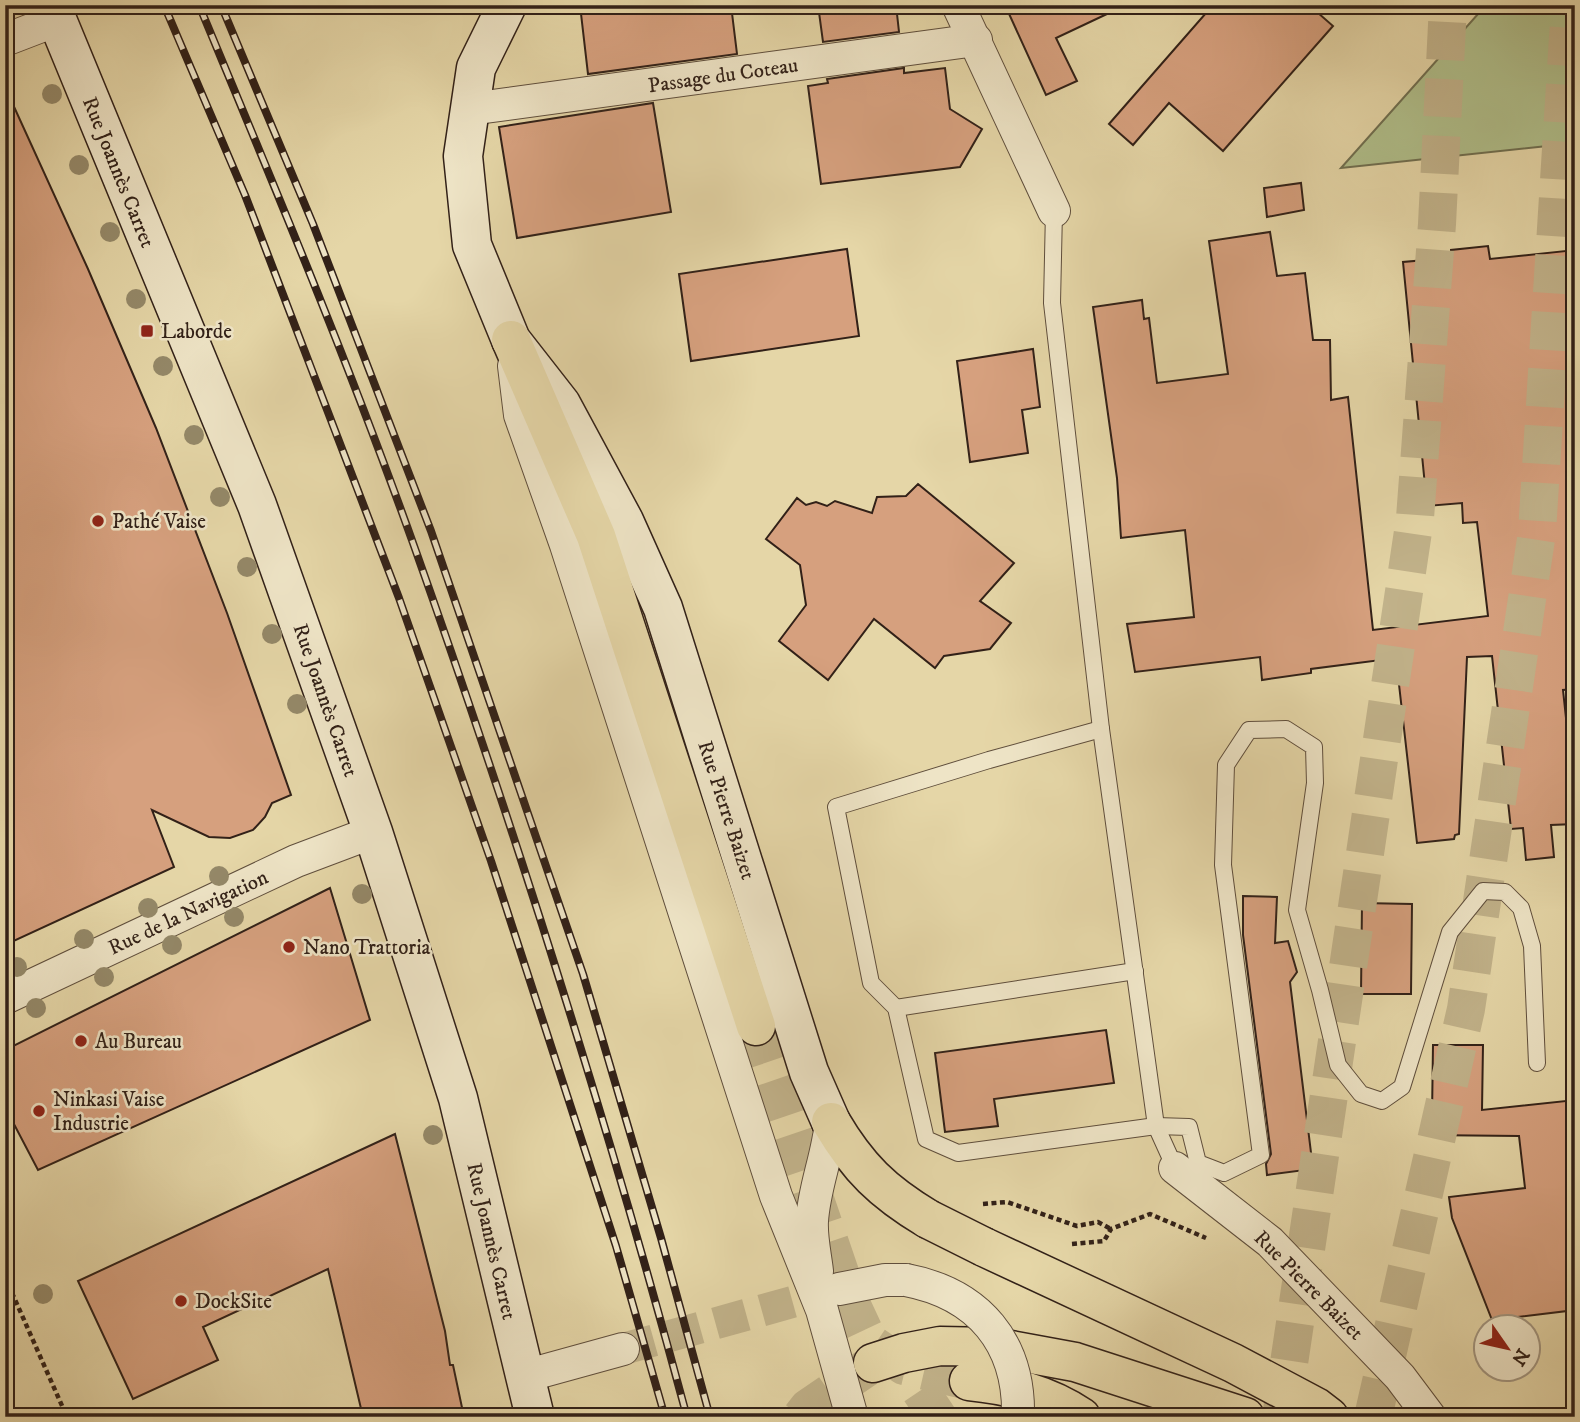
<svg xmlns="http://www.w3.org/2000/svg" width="1580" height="1422" viewBox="0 0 1580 1422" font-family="'IM FELL DW Pica',serif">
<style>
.green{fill:#b0be8a;stroke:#717051;stroke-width:2}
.building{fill:#d6a07e;stroke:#322118;stroke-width:2}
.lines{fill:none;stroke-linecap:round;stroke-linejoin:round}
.street-tunnel{stroke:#c1b28a;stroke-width:32;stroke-dasharray:32 16;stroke-linecap:butt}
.highway-tunnel{stroke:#c1b28a;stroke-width:38;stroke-dasharray:38 19;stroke-linecap:butt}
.lane-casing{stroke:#5f4e3c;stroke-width:18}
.street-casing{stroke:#5f4e3c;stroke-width:34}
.secondary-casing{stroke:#322118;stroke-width:41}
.highway-casing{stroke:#322118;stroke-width:41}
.path{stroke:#322118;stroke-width:4.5;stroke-dasharray:5 3.5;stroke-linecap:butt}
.lane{stroke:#eee4c6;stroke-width:16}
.street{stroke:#eee4c6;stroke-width:32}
.secondary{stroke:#eee4c6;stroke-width:38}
.highway{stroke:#e5d6a7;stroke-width:38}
.rail-casing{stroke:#322118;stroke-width:8}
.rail{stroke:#eee4c6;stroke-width:5;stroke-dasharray:16;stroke-linecap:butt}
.street-bridge-casing{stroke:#5f4e3c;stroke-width:34;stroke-linecap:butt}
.highway-bridge-casing{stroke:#322118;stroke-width:41;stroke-linecap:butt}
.street-bridge{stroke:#eee4c6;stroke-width:32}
.highway-bridge{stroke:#e5d6a7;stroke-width:38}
.tree{fill:#948868}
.poi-dot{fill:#8f2418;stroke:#eee4c6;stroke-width:2.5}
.labels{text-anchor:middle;stroke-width:5;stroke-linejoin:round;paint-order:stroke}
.street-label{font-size:21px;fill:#322118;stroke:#eee4c6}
.poi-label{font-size:21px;fill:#322118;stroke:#eee4c6;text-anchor:start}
</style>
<rect width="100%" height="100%" fill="#e5d6a7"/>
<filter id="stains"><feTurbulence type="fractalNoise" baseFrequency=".00286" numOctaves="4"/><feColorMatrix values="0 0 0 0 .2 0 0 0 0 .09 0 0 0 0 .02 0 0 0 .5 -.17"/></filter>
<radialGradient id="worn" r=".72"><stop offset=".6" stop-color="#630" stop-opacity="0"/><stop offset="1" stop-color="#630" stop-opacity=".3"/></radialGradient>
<polygon class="green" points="1486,5 1575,5 1575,143 1341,168"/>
<g class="building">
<polygon points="580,5 731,5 737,54 588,74"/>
<polygon points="818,5 896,5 899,32 823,42"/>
<polygon points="1005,5 1126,5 1056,38 1077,81 1046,95"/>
<polygon points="1213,5 1309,5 1333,26 1223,151 1169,103 1133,145 1109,124"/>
<polygon points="904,68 904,73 945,68 950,109 982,129 960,167 821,184 808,86 828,83 827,79"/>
<polygon points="5,87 88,269 156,428 227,613 291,795 272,803 265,817 253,830 230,838 209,837 152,810 174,867 5,945"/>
<polygon points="653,103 671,212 517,238 499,127"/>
<polygon points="1301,183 1304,210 1267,217 1264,188"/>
<polygon points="1270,232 1277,276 1305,273 1313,340 1330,340 1331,400 1348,397 1373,630 1488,616 1477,522 1463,523 1462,503 1427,506 1403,262 1437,259 1437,255 1451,253 1451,250 1488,246 1490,259 1575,250 1575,689 1563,690 1575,802 1575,824 1551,825 1554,857 1526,860 1523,828 1511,829 1492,656 1467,657 1459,834 1455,835 1454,839 1417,843 1396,658 1311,669 1311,673 1262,680 1260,657 1135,672 1127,624 1194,617 1185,530 1121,538 1117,478 1093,307 1142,300 1144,319 1149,318 1157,383 1228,374 1209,241"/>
<polygon points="847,249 859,336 691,361 679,274"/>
<polygon points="1033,349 1040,407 1022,410 1028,453 970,462 957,361"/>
<polygon points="918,484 1014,563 980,601 1011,623 990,649 944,656 935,668 874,619 828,680 779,641 806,605 800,565 766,539 797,498 806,505 816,502 827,506 835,501 872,513 877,497 906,496"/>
<polygon points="330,888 370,1020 38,1170 5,1107 5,1050"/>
<polygon points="1243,896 1277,897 1275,943 1288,941 1297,972 1290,982 1313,1169 1267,1175 1266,1164 1271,1154 1243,935"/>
<polygon points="1362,903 1412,904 1411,994 1361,994"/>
<polygon points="1106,1030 1114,1083 994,1099 998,1126 945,1132 935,1053"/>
<polygon points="1433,1045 1483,1045 1482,1110 1575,1100 1575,1310 1492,1320 1452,1218 1449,1197 1525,1188 1519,1136 1425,1135 1424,1117 1432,1116"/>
<polygon points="395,1134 445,1331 450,1365 453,1365 464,1417 363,1417 328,1269 203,1327 218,1360 133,1399 78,1281"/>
</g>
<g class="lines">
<polyline class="street-tunnel" points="623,1349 839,1289"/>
<g class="highway-tunnel">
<polyline points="756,1026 849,1299 869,1342 904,1366 969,1381"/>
<polyline points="801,1417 808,1408 872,1364"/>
<polyline points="915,1417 969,1381"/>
<polyline points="1281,1417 1415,518 1437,224 1448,5"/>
<polyline points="1373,1417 1466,1009 1537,532 1570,5"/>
</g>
<defs>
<g id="lane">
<polyline points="1054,211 1052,303 1101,729 1156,1126 1175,1168"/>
<polyline points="1101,729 989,760 836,807 871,983 896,1008 926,1139 958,1153 1156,1126 1189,1127 1198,1163 1224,1173 1261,1155 1223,865 1226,765 1249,730 1286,729 1314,747 1315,783 1297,910 1320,990 1338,1065 1361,1094 1382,1101 1402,1087 1450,932 1483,891 1505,892 1521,908 1532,946 1537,1063"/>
<polyline points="896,1008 1135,971"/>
</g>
<g id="street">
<polyline points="958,5 1054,211"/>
<polyline points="5,40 57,20"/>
<polyline points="470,109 976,40"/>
<polyline points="514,366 520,415 566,545 776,1196 822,1310 852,1417"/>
<polyline points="5,998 296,861 373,832"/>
<polyline points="1175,1168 1270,1242 1400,1377 1430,1417"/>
<path d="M817,1271C815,1254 811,1237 812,1221C814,1187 828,1156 831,1122"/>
<polyline points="839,1289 885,1280 906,1280"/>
<polyline points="525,1376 623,1349"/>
</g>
<g id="secondary">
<polyline points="51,5 257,505 373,832 458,1098 535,1417"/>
<polyline points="507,5 476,68 463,156 472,245 511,340 561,404 624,521 663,608 809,1072 831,1122"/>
</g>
<g id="highway">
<polyline points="511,340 596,536 756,1026"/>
<path d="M831,1122C858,1168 883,1192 928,1219"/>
<polyline points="984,1247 1233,1363 1316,1407 1329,1417"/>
<polyline points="873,1363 904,1353 940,1346 994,1347 1075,1362 1245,1417"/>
<path d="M969,1381C1009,1385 1047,1394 1081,1417"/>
</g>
</defs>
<use href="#lane" class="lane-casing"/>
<use href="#street" class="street-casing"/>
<use href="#secondary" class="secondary-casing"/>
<use href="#highway" class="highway-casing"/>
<g class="path">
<polyline points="983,1204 1007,1202 1077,1226 1098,1222 1111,1229"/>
<polyline points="1072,1244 1104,1241 1111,1229 1150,1214 1206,1238"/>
<polyline points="5,1277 63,1408 64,1417"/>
</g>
<use href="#lane" class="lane"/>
<use href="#street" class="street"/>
<use href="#secondary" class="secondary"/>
<use href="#highway" class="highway"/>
<defs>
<g id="rail">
<polyline points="164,5 245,195 399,598 491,861 616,1246 665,1417"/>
<path d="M199,5C273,183 348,361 413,543C515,830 608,1122 687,1417"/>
<polyline points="221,5 313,224 431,531 583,974 661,1238 710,1417"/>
</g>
</defs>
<use href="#rail" class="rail-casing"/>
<use href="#rail" class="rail"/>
<defs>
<path id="street-bridge" d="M906,1280C979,1294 1020,1343 1018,1417"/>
<polyline id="highway-bridge" points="928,1219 984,1247"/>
</defs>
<use href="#street-bridge" class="street-bridge-casing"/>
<use href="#highway-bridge" class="highway-bridge-casing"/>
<use href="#street-bridge" class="street-bridge"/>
<use href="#highway-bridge" class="highway-bridge"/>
</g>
<g class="tree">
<circle cx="52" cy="94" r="10"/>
<circle cx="79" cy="165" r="10"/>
<circle cx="110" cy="232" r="10"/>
<circle cx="136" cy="299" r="10"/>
<circle cx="163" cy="366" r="10"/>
<circle cx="194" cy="435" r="10"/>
<circle cx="220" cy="497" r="10"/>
<circle cx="247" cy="567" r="10"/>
<circle cx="272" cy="634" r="10"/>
<circle cx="297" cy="704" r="10"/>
<circle cx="219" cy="876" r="10"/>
<circle cx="362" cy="894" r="10"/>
<circle cx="148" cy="908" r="10"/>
<circle cx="234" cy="917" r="10"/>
<circle cx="84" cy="939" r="10"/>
<circle cx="172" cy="945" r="10"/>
<circle cx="17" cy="967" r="10"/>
<circle cx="104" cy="977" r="10"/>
<circle cx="36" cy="1008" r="10"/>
<circle cx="433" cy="1135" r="10"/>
<circle cx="43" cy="1294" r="10"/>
</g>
<g class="poi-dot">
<rect x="140" y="324" width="14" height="14" rx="3.5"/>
<circle cx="98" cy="521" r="7"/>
<circle cx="289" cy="947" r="7"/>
<circle cx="81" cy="1041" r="7"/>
<circle cx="39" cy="1111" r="7"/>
<circle cx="181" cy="1301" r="7"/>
</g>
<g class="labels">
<g class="street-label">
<text transform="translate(723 75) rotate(-8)" y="7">Passage du Coteau</text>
<text transform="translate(119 172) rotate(68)" y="7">Rue Joannès Carret</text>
<text transform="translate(326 700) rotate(71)" y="7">Rue Joannès Carret</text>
<text transform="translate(727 810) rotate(72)" y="7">Rue Pierre Baizet</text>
<text transform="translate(188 912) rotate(-25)" y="7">Rue de la Navigation</text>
<text transform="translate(492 1241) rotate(77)" y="7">Rue Joannès Carret</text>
<text transform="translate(1309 1285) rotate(45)" y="7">Rue Pierre Baizet</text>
</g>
<g class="poi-label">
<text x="161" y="338">Laborde</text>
<text x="112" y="528">Pathé Vaise</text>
<text x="303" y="954">Nano Trattoria</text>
<text x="95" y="1048">Au Bureau</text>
<text x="53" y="1106">Ninkasi Vaise<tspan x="53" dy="24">Industrie</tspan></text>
<text x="195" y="1308">DockSite</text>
</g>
</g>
<rect width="1580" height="1422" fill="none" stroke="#e5d6a7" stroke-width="28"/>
<rect x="7" y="7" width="1566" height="1408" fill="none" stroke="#322118" stroke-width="3.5"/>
<rect x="14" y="14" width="1552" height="1394" fill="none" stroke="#322118" stroke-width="2"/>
<g transform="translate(1507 1348) rotate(124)"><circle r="33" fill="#eee4c6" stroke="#a39680" stroke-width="2"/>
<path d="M0-5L12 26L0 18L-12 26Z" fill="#8f2418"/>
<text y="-10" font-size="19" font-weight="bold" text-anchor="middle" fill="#322118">N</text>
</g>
<rect width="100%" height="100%" filter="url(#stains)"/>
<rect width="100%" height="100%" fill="url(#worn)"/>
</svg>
